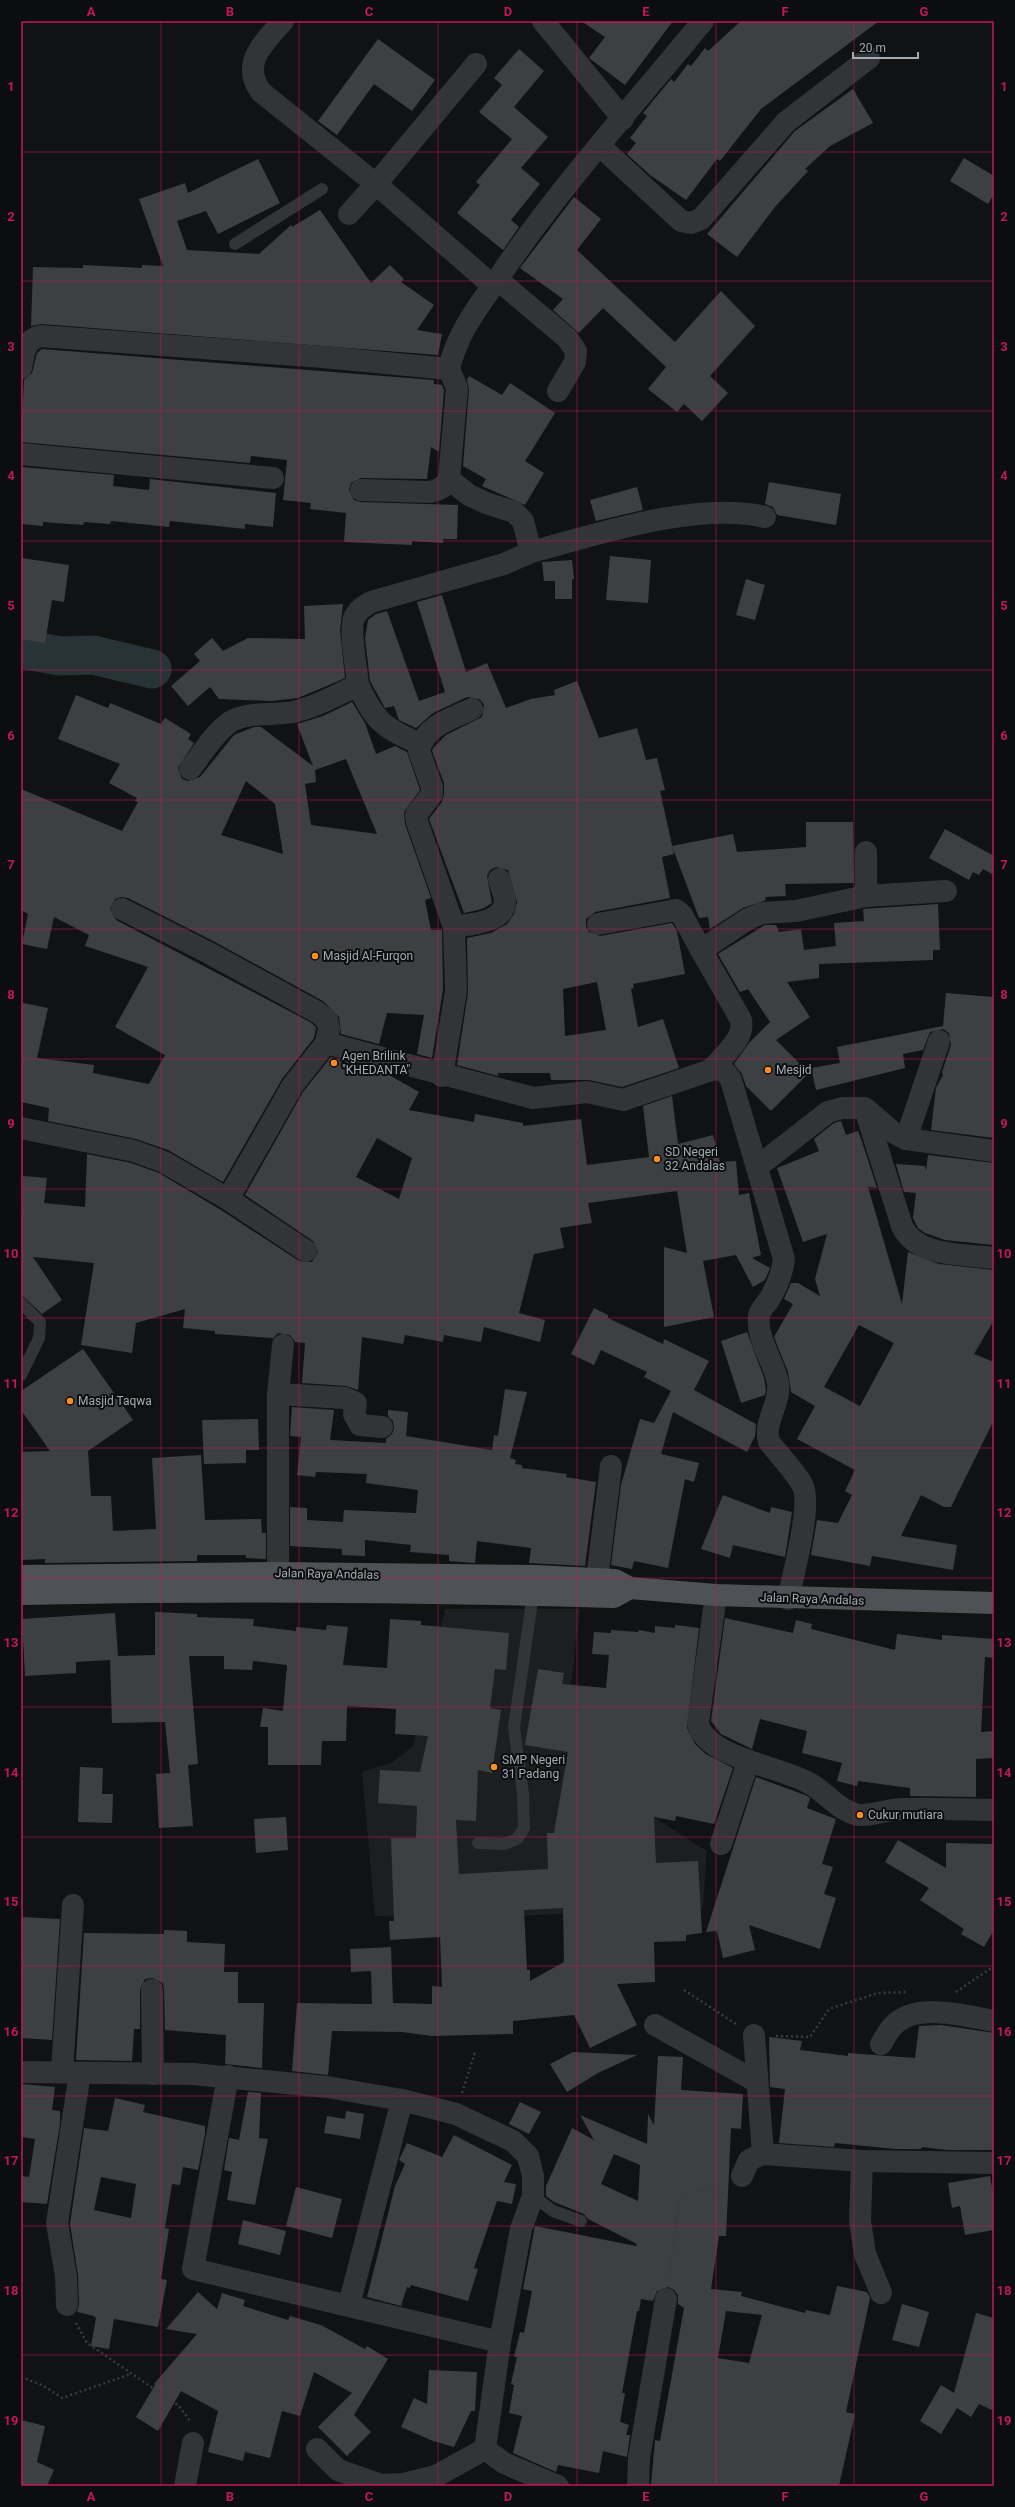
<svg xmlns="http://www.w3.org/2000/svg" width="1015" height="2507" viewBox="0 0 1015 2507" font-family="Roboto,sans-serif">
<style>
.built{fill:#1d1e20}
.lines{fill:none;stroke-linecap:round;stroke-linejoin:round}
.river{stroke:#273337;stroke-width:39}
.building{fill:#3d4043;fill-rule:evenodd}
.path{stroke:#383b3f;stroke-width:2.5;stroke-dasharray:2 3;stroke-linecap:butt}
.lane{stroke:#323438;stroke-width:12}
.street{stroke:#323438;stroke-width:22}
.primary{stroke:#4e5257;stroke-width:22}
.grid{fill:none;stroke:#c2185b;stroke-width:1;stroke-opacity:0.55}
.poi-dot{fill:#fa8d23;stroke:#0c0d0e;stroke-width:1.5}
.labels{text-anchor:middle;stroke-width:4;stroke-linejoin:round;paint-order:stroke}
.poi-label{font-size:12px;fill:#a2abb4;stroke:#0c0d0e;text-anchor:start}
.street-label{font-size:12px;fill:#a2abb4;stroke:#0c0d0e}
.neatline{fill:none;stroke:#c2185b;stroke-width:1.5}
.grid-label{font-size:13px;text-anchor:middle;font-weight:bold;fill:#c2185b}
</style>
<rect width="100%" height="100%" fill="#111213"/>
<polygon class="built" points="445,1609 580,1609 571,1684 581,1711 604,1814 655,1818 707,1851 703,1907 478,1918 375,1916 362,1772 393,1762 413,1746"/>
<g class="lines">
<polyline class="river" points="21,649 60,656 93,655 152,669"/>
</g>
<g class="building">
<polygon points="581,21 673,21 625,85 589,58 605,37"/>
<polygon points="741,21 879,21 761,109 720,161 717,159 686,200 650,175 627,154 636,143 630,138 647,116 643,113 671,79 674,82 688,64 691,66 705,48 708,51"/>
<polygon points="378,39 435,80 412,111 374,84 337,135 318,121"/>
<polygon points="519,49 544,71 514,107 548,137 521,168 540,184 511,220 519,227 503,250 457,213 480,185 476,182 512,139 479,112 502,85 494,78"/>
<polygon points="853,89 873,123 830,146 805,169 808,171 775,207 737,257 707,234 795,131"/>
<polygon points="964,158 994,176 994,194 988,204 950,181"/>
<polygon points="258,159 280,203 218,234 206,211 177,221 187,250 259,254 291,225 292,227 320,210 371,283 390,265 404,279 401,282 434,305 417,330 442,334 438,355 41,324 31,326 33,267 83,268 83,265 142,268 142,265 163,266 139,199 185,183 188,193"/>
<polygon points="574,197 601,219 577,250 675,342 721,291 755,326 710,376 728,393 702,421 684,404 677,412 648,389 666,367 603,308 579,333 553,310 563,299 520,268"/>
<polygon points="42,349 434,380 434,384 442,385 444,390 439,452 431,447 427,479 361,478 351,483 349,490 354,500 361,502 458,505 457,539 443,539 443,543 412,541 412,545 344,542 346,513 310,509 311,503 283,500 287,460 251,456 250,463 21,442 24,380 32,373 37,353"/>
<polygon points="469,376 502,395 510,383 555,413 525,461 544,473 525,505 482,486 486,479 463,466 469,389 467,380"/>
<polygon points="21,467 114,475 113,486 149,490 150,479 276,493 273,527 245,524 245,529 170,521 169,527 111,521 110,524 84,522 83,525 43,522 43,526 21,524"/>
<polygon points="769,482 841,494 836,525 777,515 773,507 765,504"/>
<polygon points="637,487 643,510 596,521 590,500"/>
<polygon points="610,556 651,560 648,603 606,600"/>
<polygon points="21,558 69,565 64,602 52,600 45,643 21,639"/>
<polygon points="572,560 574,579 572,579 572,599 555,599 555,581 544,581 542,562"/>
<polygon points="746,579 765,585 755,620 736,615"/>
<path d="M442,595L466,672L487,663L506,708L531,699L555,695L554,690L577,681L599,738L637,728L646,760L657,758L665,790L660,791L674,854L662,857L670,898L595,912L586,919V926L589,932L600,936L672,923L677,931L685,974L633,984L634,988L631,989L638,1027L663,1019L679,1068L622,1087L589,1080H551L550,1073H498V1076L457,1065L468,993L467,938L491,933L507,924L514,914L517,902L508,870L496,867L490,870L487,876L492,903L482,909L464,913L429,819L442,802L444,794V783L432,751L433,748L446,735L482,717L484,704L479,699L467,697L433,713L416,728L403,722L399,720L394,706L385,708L370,681L365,638L368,620L376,614L387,611L419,701L445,692L417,602ZM597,982L606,1030L565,1036L563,989Z"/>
<polygon points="343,604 340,630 345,678 329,685 298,698 271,701 219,699 210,687 188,706 171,686 200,661 194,654 212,638 223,651 248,638 305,639 304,606"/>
<path d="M76,695L108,708L110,703L161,724L165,718L191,734L188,739L194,743L178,768L182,779L188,781L200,777L234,735L254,727H261L313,766L297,724L323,716L352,702L365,723L376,754L395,746L407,752L420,790L404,812L405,824L431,898L425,900L431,930H442L443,990L432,1058L417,1054L424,1015L387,1013L379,1044L341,1034L339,1017L323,1001L215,942L128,898L121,897L115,899L110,909L116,920L310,1022L316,1027L314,1038L282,1079L223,1182L168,1150L136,1139L48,1121L49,1108L21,1102V1013L23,1003L48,1008L37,1058L94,1065L93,1073L149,1084L165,1055L115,1027L148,967L85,946L89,935L54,917L47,949L22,944L28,914L21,910V789L122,831L138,802L135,801L137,798L109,783L120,764L58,739ZM346,759L377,834L311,825L305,784L316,782L315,770ZM246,781L275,804L283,854L221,835Z"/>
<polygon points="806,822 853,822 854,883 785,884 786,896 765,897 766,900 743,908 710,929 708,917 699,918 672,846 733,834 737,852 806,847"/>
<polygon points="945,829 994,856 994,875 983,869 979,875 973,872 969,880 929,858"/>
<polygon points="938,904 940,950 933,950 933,960 819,964 819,978 787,982 810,1017 776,1040 809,1073 771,1111 746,1086 742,1074 734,1064 749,1043 770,1022 748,989 740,992 718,954 765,925 776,925 779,932 801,929 804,950 836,946 834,923 864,921 863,909"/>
<polygon points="946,993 994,997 994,1138 931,1130 936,1088 943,1075 942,1072 951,1045 949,1033 943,1029 930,1032 923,1050 903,1054 905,1068 816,1090 811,1068 840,1063 837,1047 943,1026"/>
<path d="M331,1057L382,1071L419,1092L409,1110L474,1122L475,1114L523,1123V1126L581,1119L587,1165L649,1157L643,1106L672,1096L678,1144L713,1135L720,1162L736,1161L739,1195L749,1193L761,1255L752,1258L770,1268L765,1280L753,1287L736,1255L703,1261L714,1317L664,1327V1247L687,1253L677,1191L588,1203L592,1223L560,1228L564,1248L534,1254L519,1313L545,1320L540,1342L484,1327L481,1342L444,1335L443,1342L405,1335L403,1344L362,1337L358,1390L346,1386L302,1383L305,1343L295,1342L290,1335L278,1333L273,1338L215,1334V1331L183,1328L185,1309L136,1323L132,1353L81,1345L94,1263L33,1257L62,1300L42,1314L23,1296L21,1292L23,1176L47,1178L44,1203L85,1207L87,1154L131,1163L159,1173L221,1210L299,1261L312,1262L318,1252L313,1241L245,1195L303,1092ZM377,1138L412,1158L399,1199L356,1177Z"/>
<path d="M841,1121L846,1135L858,1131L862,1142L877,1188L868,1187L902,1304L908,1252L939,1264L994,1270V1320L974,1354L994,1362V1420L951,1507H944L921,1495L901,1536L957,1545L953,1570L872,1556L870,1566L811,1555L817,1520L838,1523L852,1495L845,1491L855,1470L797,1439L815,1406L791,1392L788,1372L774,1337L793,1304L784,1299L791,1283H798L820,1296L815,1279L827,1234L803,1242L777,1168L819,1151L814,1139L834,1123ZM859,1325L894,1343L860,1406L824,1387Z"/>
<polygon points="928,1155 994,1163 994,1245 945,1240 925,1233 918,1228 913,1218 916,1193 904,1192 896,1164 925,1166 926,1171"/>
<polygon points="594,1308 608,1315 608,1318 663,1344 664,1339 709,1361 694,1390 756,1424 755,1436 747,1452 673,1412 661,1454 699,1463 694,1482 685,1479 668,1568 634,1561 632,1569 611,1565 621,1485 640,1419 654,1423 671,1391 644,1377 647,1372 601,1350 594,1365 571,1354"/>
<polygon points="747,1332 764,1378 766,1390 765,1395 741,1403 721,1341"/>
<polygon points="83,1349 133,1420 88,1451 91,1496 111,1496 113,1531 156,1529 152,1458 201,1455 205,1520 261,1519 262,1533 266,1533 266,1559 246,1558 246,1555 197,1555 197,1561 45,1563 45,1559 21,1560 21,1452 50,1451 21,1410 21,1391"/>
<polygon points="505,1389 527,1392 510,1458 516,1460 515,1464 522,1465 522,1468 567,1474 566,1477 596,1482 585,1566 529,1563 531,1548 477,1541 475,1563 449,1561 449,1555 410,1552 411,1545 365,1540 365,1556 342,1555 342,1549 290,1546 290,1507 307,1508 307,1520 343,1522 344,1510 416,1513 418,1490 366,1483 367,1474 316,1472 315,1477 297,1475 301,1437 290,1436 292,1407 334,1410 330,1440 386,1443 386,1439 392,1434 394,1428 393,1421 388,1416 388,1410 408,1412 406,1436 492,1450 494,1435 498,1436"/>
<polygon points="258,1419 259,1450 246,1450 246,1463 204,1464 202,1420"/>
<polygon points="723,1495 770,1513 771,1507 792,1512 785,1557 733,1545 730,1558 701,1549"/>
<path d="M155,1612L197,1614V1617L254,1619L253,1626L296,1631V1627L326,1630L327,1625L348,1627L343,1665L387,1668L390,1619L421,1621V1625L509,1633L506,1670L495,1669L490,1708L501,1710L492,1773L478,1770L476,1821L456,1820L459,1874L548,1869L547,1833H554L568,1752L525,1745L538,1669L564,1673L562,1684L606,1688L609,1655L592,1654L594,1632L611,1633V1630L638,1632L639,1630L655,1633V1626L675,1628V1625L699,1628L687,1728L695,1744L706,1754L733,1768L714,1824L676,1816L675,1821L654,1817L656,1863L698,1861L702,1933L686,1935V1941L654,1942L655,1982L617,1984L637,2025L590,2048L574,2015L513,2021V2034L432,2036L402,2032L332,2031L328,2075L292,2071L297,2003L372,2004L371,1971L351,1972L350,1949L391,1947L393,2003L432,2004V1986L442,1987L440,1937L390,1940L389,1921H394L391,1838H416L417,1806L378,1803L380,1770L420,1772L428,1736L395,1734L396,1709L347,1706L346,1741H322L321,1765H268V1727H260L263,1708L283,1711L287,1665L253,1661L252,1670L224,1669V1656H189L198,1764L188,1765L193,1826L159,1828L156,1774L170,1773L165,1722L112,1723L110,1660L76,1662V1673L25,1676L22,1619L115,1613L118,1656L155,1655ZM563,1908L564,1962L530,1981V1970H527L524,1910Z"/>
<polygon points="725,1618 793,1633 796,1620 812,1624 811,1629 895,1650 897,1634 942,1640 942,1635 994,1639 994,1658 985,1657 981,1732 994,1731 994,1758 976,1759 976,1797 910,1796 910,1788 858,1781 857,1786 837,1781 842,1763 802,1753 807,1731 760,1719 752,1749 721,1734 711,1721"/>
<polygon points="80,1767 103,1768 102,1794 113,1794 112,1823 78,1822"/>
<polygon points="756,1777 805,1795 810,1798 807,1808 836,1819 822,1864 833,1867 824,1894 836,1898 820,1949 749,1925 755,1950 723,1958 717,1931 706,1932"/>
<polygon points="286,1817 288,1850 256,1853 254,1819"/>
<polygon points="898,1840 946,1868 946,1843 994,1844 994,1930 984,1947 961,1934 964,1929 920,1900 929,1888 885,1862"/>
<polygon points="21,1917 60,1919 52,2040 21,2038"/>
<polygon points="164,1930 187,1931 187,1942 225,1944 224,1972 238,1972 238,2003 264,2003 262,2068 225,2064 226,2035 165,2030 164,1989 163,1983 152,1978 145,1979 140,1990 140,2029 134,2029 132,2061 76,2060 84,1933 164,1934"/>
<polygon points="941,2025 994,2033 994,2150 947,2150 922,2147 921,2149 896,2149 835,2143 834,2147 779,2143 785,2089 770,2087 769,2037 802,2041 800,2050 848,2056 848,2053 915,2058 919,2026"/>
<polygon points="573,2052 637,2055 598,2073 567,2092 550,2064"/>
<path d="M658,2056L683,2057L681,2090L743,2094L741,2129L731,2128L726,2236H719L711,2289L742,2292L741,2296L805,2313L806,2310L830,2315L837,2286L867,2292L870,2298L846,2412L855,2414L839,2486L651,2485L655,2440L660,2441L684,2308L678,2304V2295L674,2290L668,2287L657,2291L653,2301L641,2299L639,2311H637L622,2393H625L620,2422L629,2425L626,2435H630L627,2457L603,2451L599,2473L558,2465L556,2472L513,2453L522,2416L509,2413L514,2385L511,2384L517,2357H514L520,2332L524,2333L532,2291L523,2289L535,2226L636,2246L637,2244L588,2219L584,2214L554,2202L546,2196V2186L572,2128L594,2140L580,2115L647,2144L648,2114L654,2125ZM614,2154L640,2165L638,2201L601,2184ZM726,2311L762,2315L749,2363L718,2358Z"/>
<polygon points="21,2084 55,2087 52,2110 60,2111 60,2124 47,2204 21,2202 21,2176 29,2177 35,2139 21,2137"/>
<polygon points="248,2092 261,2093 259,2138 268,2139 255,2205 227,2200 232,2172 224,2170 229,2138 239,2140"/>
<path d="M115,2098L145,2105L143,2112L205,2126V2134L198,2170L183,2167L180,2185L172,2184L165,2228L169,2229L161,2279L167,2280L158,2327L114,2319L109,2349L91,2346L96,2318L94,2316L77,2312L79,2305L78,2275L70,2224L84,2128L108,2131ZM101,2177L136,2184L131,2218L94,2210Z"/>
<polygon points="520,2102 541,2112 529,2134 509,2124"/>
<polygon points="346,2111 364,2114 360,2139 324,2133 327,2116 345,2119"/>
<polygon points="454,2135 512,2165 504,2182 516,2184 512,2204 497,2201 474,2268 478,2269 468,2301 411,2285 410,2288 407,2287 401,2306 367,2297 395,2186 405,2164 399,2160 407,2143 442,2157"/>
<polygon points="990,2176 994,2198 994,2230 965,2235 960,2206 952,2208 948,2183"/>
<polygon points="296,2187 342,2199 332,2238 286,2226"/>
<polygon points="243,2220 286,2231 280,2255 238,2244"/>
<polygon points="198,2292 217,2309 222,2293 245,2300 243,2306 288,2320 290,2316 321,2325 365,2349 367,2346 388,2359 354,2415 371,2432 347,2456 318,2427 352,2393 314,2372 300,2416 282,2411 270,2458 245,2452 243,2461 208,2452 218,2411 181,2391 158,2431 136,2417 155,2385 154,2384 197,2334 166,2329"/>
<polygon points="902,2304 929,2312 919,2347 892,2340"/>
<polygon points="976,2313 994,2318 994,2411 979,2404 971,2417 957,2408 941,2434 920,2421 941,2385 954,2393"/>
<polygon points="429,2370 477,2372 475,2411 471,2411 454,2447 433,2441 401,2427 414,2398 427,2404"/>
<polygon points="21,2420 45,2426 37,2462 54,2470 47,2486 21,2486"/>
</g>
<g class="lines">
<g class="path">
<polyline points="684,1990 736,2024"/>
<polyline points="956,1992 994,1966"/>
<polyline points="776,2036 810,2037 829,2009 878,1993 907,1992"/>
<polyline points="462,2093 475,2052"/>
<path d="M669,2278L680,2196C695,2188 711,2192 727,2193"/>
<polyline points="76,2323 87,2343 179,2406 190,2421"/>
<polyline points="21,2377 42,2385 62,2398 131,2374"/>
</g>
<g class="lane">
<polyline points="235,244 322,189"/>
<polyline points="21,1303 40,1322 39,1338 21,1375"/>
<polyline points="478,1843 504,1844 517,1839 524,1828 523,1794 514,1727 533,1594"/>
<polyline points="533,2196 553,2211 581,2221"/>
</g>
<g class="street">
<path d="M283,21C264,43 240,63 261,92L376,184L493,286"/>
<polyline points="543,21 623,119"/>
<polyline points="600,146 681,221 691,223 701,219 786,122 869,58"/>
<polyline points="349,214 376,184 476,64"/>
<polyline points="497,279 567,338 576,351 575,362 558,391"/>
<path d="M21,368C24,353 24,341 40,336L323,357L449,369C457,333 478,307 499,277C560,187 634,105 703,21"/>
<polyline points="21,454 273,478"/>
<path d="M361,490L428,492C438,491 445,487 449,479L457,388L449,369"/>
<path d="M531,552C598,534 697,501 765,517"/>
<path d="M358,685C376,723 383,727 420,744"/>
<path d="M190,769C202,754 214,733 230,722C247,711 273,716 293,712C316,707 337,695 358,685C357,670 348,627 355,616C359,609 364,606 371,602L504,564L531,552L523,521L514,512L486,503L469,495L449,479"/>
<polyline points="866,852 866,896"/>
<polyline points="122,909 209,953 317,1012 327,1020 329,1029 326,1043"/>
<polyline points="598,924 676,910 682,915 701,950"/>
<path d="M454,927C470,924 506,923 505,900C504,894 501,886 499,879"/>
<path d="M711,1070C722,1057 748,1036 740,1018L701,950L748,919L762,913L796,911L866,896L946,891"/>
<path d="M442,1076L456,991L454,927L417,822L416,815L432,794V787L419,751C424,726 451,719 472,709"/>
<path d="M865,1109L902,1226C916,1257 964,1254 994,1258"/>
<path d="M21,1128L134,1151L164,1162L228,1199L293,1085L326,1043L533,1098L587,1092L623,1100L711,1070C720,1068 727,1072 731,1080L784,1259C782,1274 778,1285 770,1298C767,1304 760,1309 759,1316C756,1339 774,1361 778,1383C781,1404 763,1421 769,1442C780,1456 793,1469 802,1484C813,1503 793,1575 788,1599"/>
<polyline points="906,1139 939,1041"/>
<polyline points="757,1167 828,1112 842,1108 865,1108 894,1133 906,1139 994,1151"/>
<polyline points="228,1199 306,1251"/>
<polyline points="278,1394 345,1398 356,1403 354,1414 360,1425 382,1427"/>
<polyline points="278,1573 278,1394 283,1345"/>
<polyline points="597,1579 611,1466"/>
<path d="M716,1595L698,1723C704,1757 782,1767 809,1783C826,1792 839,1812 860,1815C871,1816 890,1809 902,1809C933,1808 964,1810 994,1810"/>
<polyline points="721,1844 748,1762"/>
<polyline points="152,1990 153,2074"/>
<polyline points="655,2025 757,2082"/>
<polyline points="754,2035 763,2154"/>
<path d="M881,2044C885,2038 888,2031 893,2026C916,2001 965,2016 994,2021"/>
<polyline points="62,2071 73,1905"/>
<polyline points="21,2072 193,2074 327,2087 402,2100 456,2114 513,2141 528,2156 533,2176 533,2196 521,2229 500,2342 485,2449 504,2463 558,2486"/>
<polyline points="228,2076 193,2269 500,2342"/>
<polyline points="862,2161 860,2221 865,2254 881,2293"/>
<polyline points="742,2176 749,2160 763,2154 862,2161 994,2163"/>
<polyline points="67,2305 66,2276 57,2223 80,2073"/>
<polyline points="349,2305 402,2100"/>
<polyline points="317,2449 338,2470 381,2485 403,2484 436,2476 485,2449"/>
<polyline points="185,2486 193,2443"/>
<polyline points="638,2486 639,2458 666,2299"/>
</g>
<g class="primary">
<polyline points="21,1576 278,1573 535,1576 615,1580 630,1588 716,1595 994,1603"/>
<path d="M21,1594C219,1590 417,1591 614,1597L630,1588"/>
</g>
</g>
<path class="grid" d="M161,21V2486M299,21V2486M438,21V2486M577,21V2486M716,21V2486M854,21V2486M21,152H994M21,281H994M21,411H994M21,541H994M21,670H994M21,800H994M21,929H994M21,1059H994M21,1189H994M21,1318H994M21,1448H994M21,1578H994M21,1707H994M21,1837H994M21,1966H994M21,2096H994M21,2226H994M21,2355H994"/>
<g class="poi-dot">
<circle cx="315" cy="956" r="4"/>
<circle cx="334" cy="1063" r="4"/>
<circle cx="768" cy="1070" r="4"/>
<circle cx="657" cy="1159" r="4"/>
<circle cx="70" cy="1401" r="4"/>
<circle cx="494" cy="1767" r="4"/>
<circle cx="860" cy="1815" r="4"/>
</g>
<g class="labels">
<g class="poi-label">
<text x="323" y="960">Masjid Al-Furqon</text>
<text x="342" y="1060">Agen Brilink<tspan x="342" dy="14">"KHEDANTA"</tspan></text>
<text x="776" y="1074">Mesjid</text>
<text x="665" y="1156">SD Negeri<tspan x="665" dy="14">32 Andalas</tspan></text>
<text x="78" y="1405">Masjid Taqwa</text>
<text x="502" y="1764">SMP Negeri<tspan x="502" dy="14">31 Padang</tspan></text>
<text x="868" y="1819">Cukur mutiara</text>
</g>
<g class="street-label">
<text transform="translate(327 1574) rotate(1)" y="4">Jalan Raya Andalas</text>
<text transform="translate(812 1599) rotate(2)" y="4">Jalan Raya Andalas</text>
</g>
</g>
<rect width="1015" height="2507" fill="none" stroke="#0c0d0e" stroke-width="44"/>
<path d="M853 52v6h65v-6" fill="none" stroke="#a2abb4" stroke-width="2"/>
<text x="859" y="52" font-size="12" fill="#a2abb4" stroke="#0c0d0e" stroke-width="3" paint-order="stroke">20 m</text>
<rect x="22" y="22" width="971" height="2463" class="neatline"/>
<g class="grid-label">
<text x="91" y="16">A</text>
<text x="230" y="16">B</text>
<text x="369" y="16">C</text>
<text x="508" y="16">D</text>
<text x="646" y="16">E</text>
<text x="785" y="16">F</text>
<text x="924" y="16">G</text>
<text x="11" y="91">1</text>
<text x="1004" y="91">1</text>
<text x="11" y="221">2</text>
<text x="1004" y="221">2</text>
<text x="11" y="351">3</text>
<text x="1004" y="351">3</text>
<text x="11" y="480">4</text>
<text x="1004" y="480">4</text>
<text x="11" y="610">5</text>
<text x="1004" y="610">5</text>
<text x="11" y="740">6</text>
<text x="1004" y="740">6</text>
<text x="11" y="869">7</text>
<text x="1004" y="869">7</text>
<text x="11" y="999">8</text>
<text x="1004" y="999">8</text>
<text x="11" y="1128">9</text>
<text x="1004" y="1128">9</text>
<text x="11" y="1258">10</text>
<text x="1004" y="1258">10</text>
<text x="11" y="1388">11</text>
<text x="1004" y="1388">11</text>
<text x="11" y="1517">12</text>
<text x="1004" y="1517">12</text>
<text x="11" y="1647">13</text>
<text x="1004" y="1647">13</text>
<text x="11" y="1777">14</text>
<text x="1004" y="1777">14</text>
<text x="11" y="1906">15</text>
<text x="1004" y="1906">15</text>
<text x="11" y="2036">16</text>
<text x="1004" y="2036">16</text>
<text x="11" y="2165">17</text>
<text x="1004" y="2165">17</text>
<text x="11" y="2295">18</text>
<text x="1004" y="2295">18</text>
<text x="11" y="2425">19</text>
<text x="1004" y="2425">19</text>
<text x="91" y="2501">A</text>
<text x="230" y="2501">B</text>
<text x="369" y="2501">C</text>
<text x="508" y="2501">D</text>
<text x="646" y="2501">E</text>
<text x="785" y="2501">F</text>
<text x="924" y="2501">G</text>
</g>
</svg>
